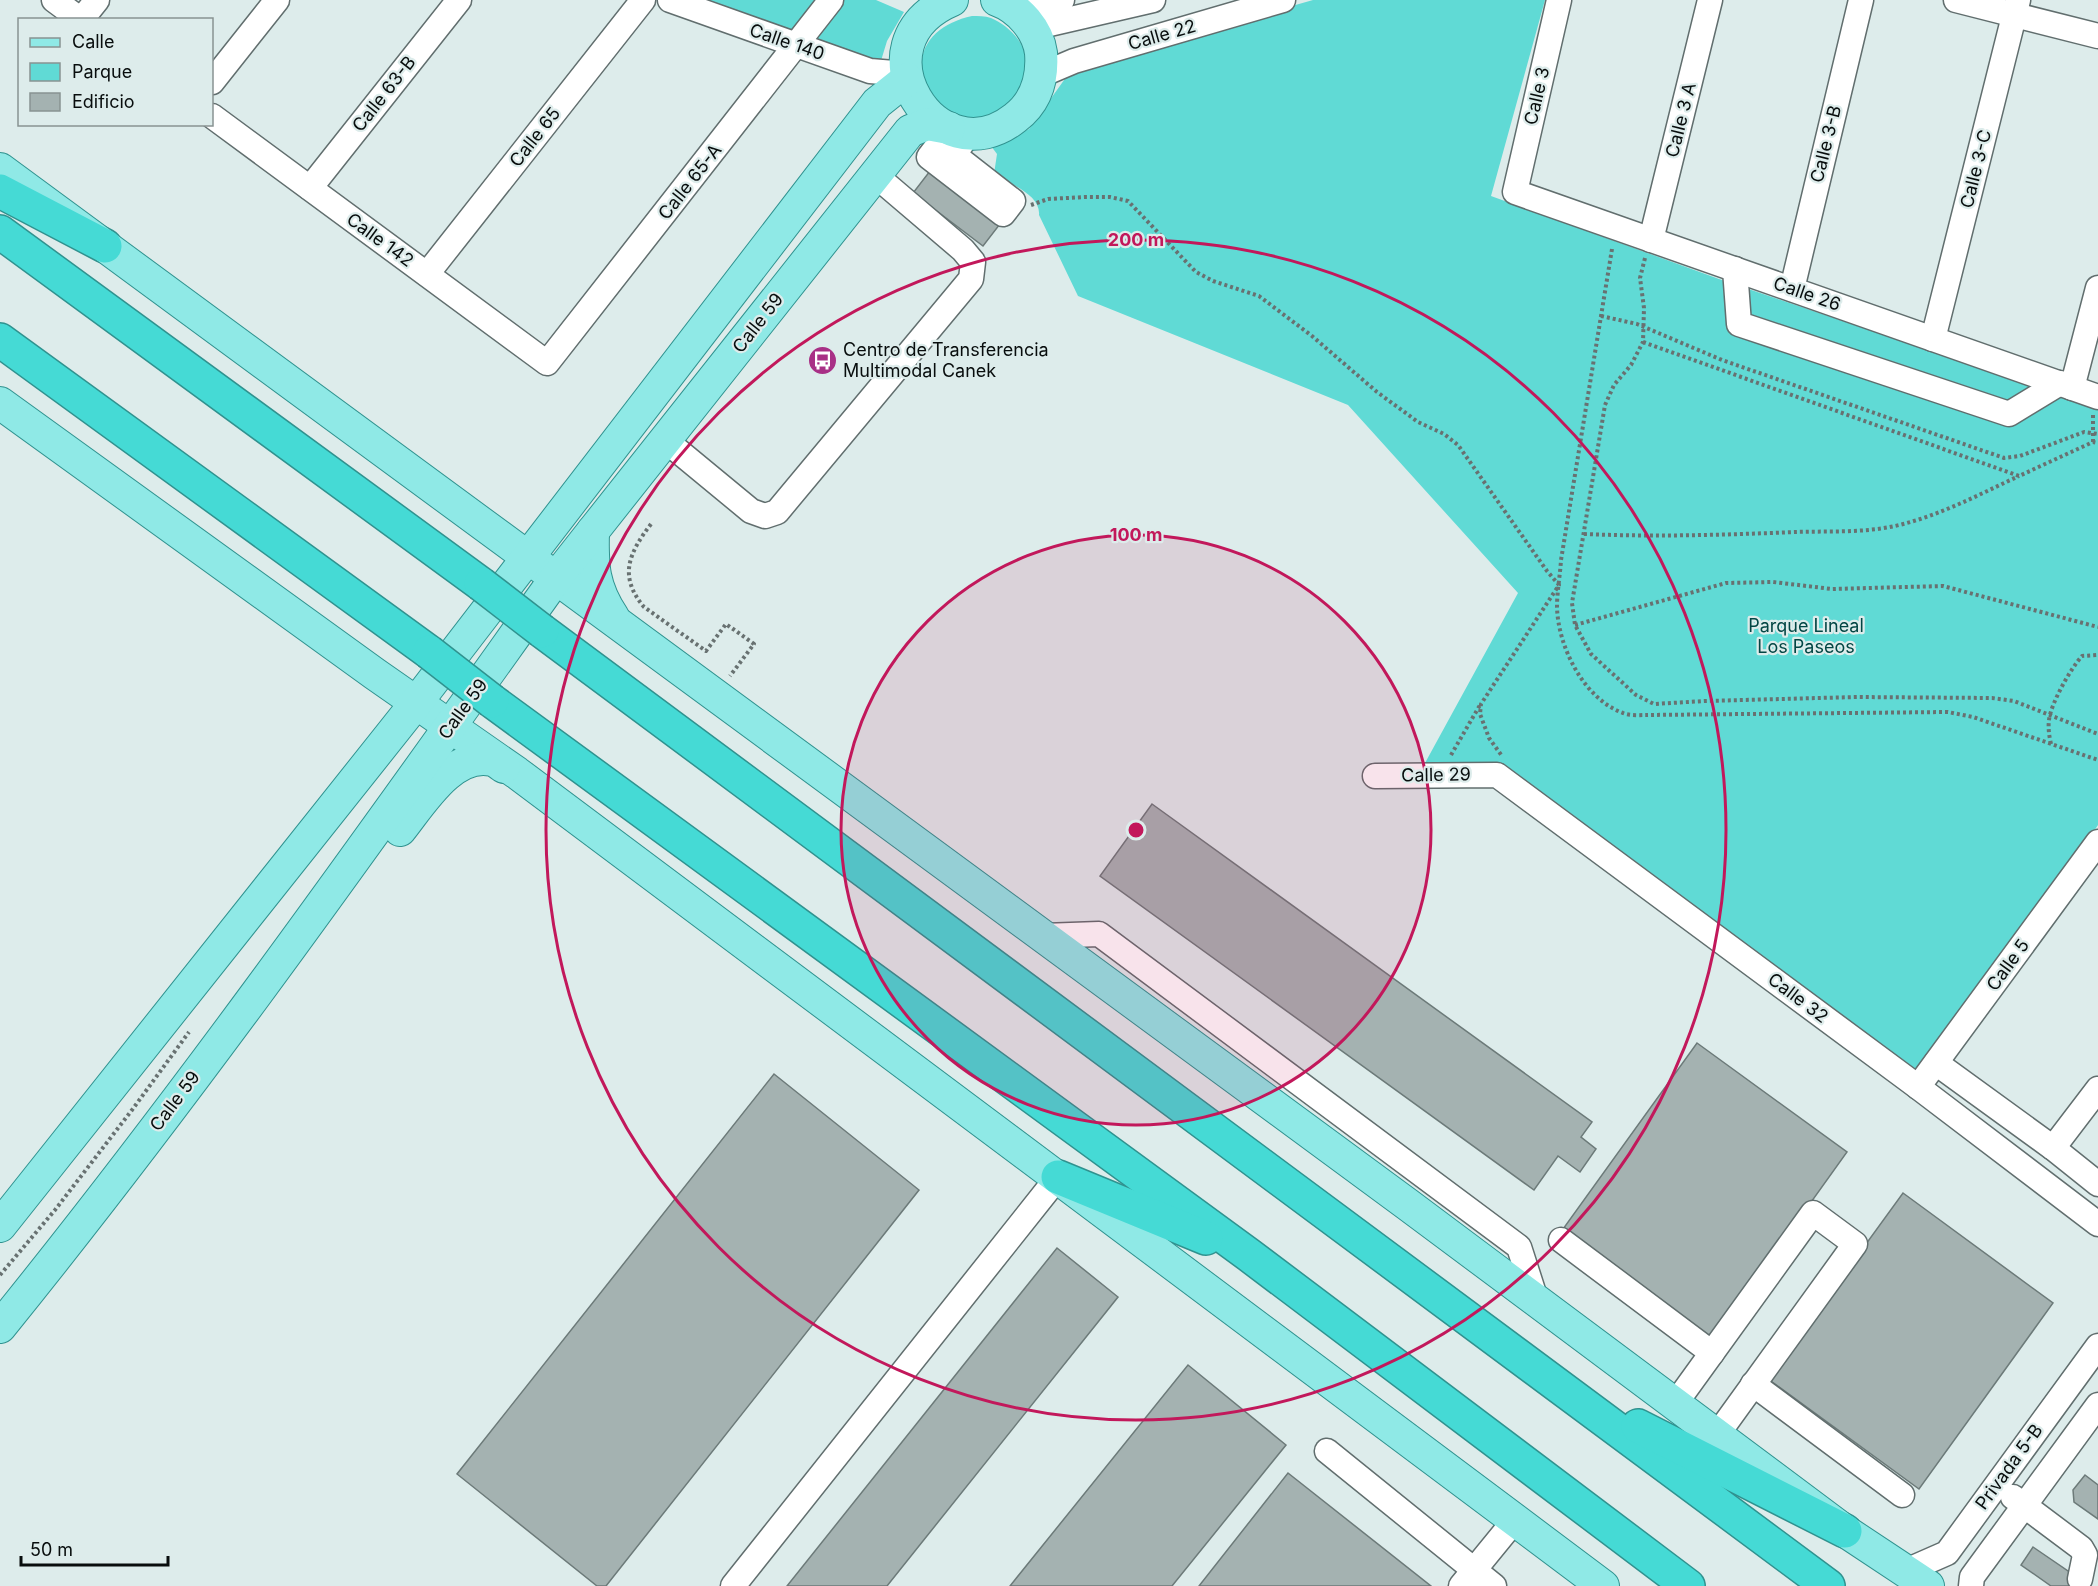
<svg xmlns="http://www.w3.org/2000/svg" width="2098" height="1586" viewBox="0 0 2098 1586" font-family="Inter,sans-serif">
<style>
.green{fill:#60dad5}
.building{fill:#a4b2b1;stroke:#6c7a79;stroke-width:1.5}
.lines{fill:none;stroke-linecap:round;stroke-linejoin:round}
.minor-casing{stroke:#616e6e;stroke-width:27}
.major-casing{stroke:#30928f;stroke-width:34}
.highway-casing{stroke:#30928f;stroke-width:36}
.path{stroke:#687171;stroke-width:4;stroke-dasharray:3 3;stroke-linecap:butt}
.minor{stroke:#fff;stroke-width:24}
.major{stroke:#8fe9e6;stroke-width:32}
.highway{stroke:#45dad5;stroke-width:33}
.highway-bridge-casing{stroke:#30928f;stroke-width:36;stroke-linecap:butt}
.highway-bridge{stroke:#45dad5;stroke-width:33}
.ring{fill:none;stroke:#c2185b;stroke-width:3}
.labels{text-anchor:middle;stroke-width:4.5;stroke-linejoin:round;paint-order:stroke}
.street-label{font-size:18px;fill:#080d0d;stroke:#ddeceb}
.poi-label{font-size:18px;fill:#080d0d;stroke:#ddeceb;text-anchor:start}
.park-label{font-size:18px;fill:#024644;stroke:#ddeceb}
.centre{fill:#c2185b;stroke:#ddeceb;stroke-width:3}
.ring-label{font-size:18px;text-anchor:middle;font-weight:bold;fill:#c2185b;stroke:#ddeceb;stroke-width:4.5;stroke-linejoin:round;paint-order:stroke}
</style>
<rect width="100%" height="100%" fill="#ddeceb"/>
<g class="green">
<polygon points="695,0 816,0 792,34"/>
<polygon points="841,0 876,0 904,12 887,41 880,64 809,39"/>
<path d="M1313,0H1545L1491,196L1719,279L2098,408V825L1918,1087L1494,763H1425L1518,593L1348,405L1078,296L1039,215C1041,194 1009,184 994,174L997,154L991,146L1029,129L1072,69Z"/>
<path d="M972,16C978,16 985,16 991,18C1011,26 1032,50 1027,73C1024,84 1019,94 1015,104L967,123C958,119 940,113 934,106C931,101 929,94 927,89C910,50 935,24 972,16Z"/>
</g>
<g class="building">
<polygon points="930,171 1000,224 983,246 913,193"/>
<polygon points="1152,804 1592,1122 1581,1137 1596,1149 1580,1172 1558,1156 1534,1190 1100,876"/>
<polygon points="1697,1043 1847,1152 1713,1339 1563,1229"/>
<polygon points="774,1074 919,1190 606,1586 597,1586 457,1474"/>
<polygon points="1903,1193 2053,1303 1919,1489 1768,1379"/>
<polygon points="1057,1248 1118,1297 887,1586 787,1586"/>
<polygon points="1188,1365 1286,1445 1172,1586 1010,1586"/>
<polygon points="1288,1473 1431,1586 1199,1586"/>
<polygon points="2085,1475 2098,1485 2098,1519 2074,1502 2073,1490"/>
<polygon points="2033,1547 2090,1586 2051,1586 2021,1565"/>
</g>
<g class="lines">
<defs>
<g id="minor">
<polyline points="54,0 81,20"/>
<polyline points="670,0 870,71 906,74"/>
<polyline points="1559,0 1515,192 2098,397"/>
<polyline points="1956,0 2098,36"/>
<polyline points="1018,12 1062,0"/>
<polyline points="81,20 97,0"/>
<polyline points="1032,28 1153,0"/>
<polyline points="1041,75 1074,61 1283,0"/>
<polyline points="212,82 277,0"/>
<polyline points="212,116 547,363 831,0"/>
<polyline points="954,155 1013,201 1003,214 929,157 939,144 954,155 969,133"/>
<polyline points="310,188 459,0"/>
<polyline points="1651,240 1710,0"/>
<polyline points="1735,269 1739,324 2009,414 2060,383"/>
<polyline points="427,274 643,0"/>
<polyline points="1792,289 1861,0"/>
<polyline points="1933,339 2018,0"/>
<polyline points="2072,388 2098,288"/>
<polyline points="665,440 751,511 765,516 777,512 971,279 973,262 963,250 875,175"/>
<polyline points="1375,776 1497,775 1918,1087 2098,1224"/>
<polyline points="1043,936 1099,934 1519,1247 1536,1300"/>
<polyline points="1936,1063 2053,1148 2098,1184"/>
<polyline points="1918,1087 2098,842"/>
<polyline points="2053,1148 2098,1089"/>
<polyline points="1561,1240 1712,1353"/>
<polyline points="1753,1384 1902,1495"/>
<polyline points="1675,1404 1813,1213 1855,1244 1717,1435"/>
<polyline points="1327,1451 1494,1586"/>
<polyline points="2013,1497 2081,1548 2085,1555 2080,1579"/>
<polyline points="1906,1571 1947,1553 2098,1346"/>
<polyline points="733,1586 1058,1177"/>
<polyline points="1461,1586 1515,1520"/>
<polyline points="1971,1586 1972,1577 2098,1405"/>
</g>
<g id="major">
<path d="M952,0C850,43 937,180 1015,118C1036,102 1043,79 1041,53C1038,30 1019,8 997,0"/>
<polyline points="0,169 1407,1204 1845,1531 1928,1586"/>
<polyline points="0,403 375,674 517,773 1603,1586"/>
<path d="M593,531C592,566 593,587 613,617"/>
<path d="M400,830C421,804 452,751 492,760C496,761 501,765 504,767"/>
<polyline points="0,1226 416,703 877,103 907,79"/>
<path d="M0,1327C196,1085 375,831 556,578L593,531L910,131L927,124L949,128"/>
</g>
<g id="highway">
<polyline points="0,191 105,246"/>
<polyline points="0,232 481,584"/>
<polyline points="0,340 429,652"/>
<polyline points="542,631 1828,1586"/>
<polyline points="492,701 1249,1255 1688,1586"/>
<polyline points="1058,1177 1206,1238"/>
<polyline points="1638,1426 1845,1531"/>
</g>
</defs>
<use href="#minor" class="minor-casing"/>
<use href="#major" class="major-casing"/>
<use href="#highway" class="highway-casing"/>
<g class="path">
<polyline points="1031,205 1048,199 1086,197 1110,197 1128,201 1196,272 1213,281 1259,296 1312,336 1377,392 1418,422 1444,434 1458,445 1547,571 1559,585 1481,704 1480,714 1489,738 1502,756"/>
<path d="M1612,249L1561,560C1560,576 1557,592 1557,607C1558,647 1584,699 1623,713C1630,716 1640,715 1647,715L1948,712L1973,717L2098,760"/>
<polyline points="1645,258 1640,278 1644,308 1643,342 1631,365 1614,385 1605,405 1572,603 1575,625 1591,654 1636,695 1654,704 1705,701 1857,697 1992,698 2014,701 2098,734"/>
<polyline points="1601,316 1637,324 1722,360 2004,458 2020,456 2084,432 2098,434"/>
<polyline points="1643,342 2019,476 2093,442 2098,443"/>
<polyline points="2093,442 2093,415"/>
<path d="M651,524C629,553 618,576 644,607L706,651L726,624L754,644L730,676"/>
<path d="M1584,534C1654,537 1724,535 1795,532C1828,531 1863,533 1895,526C1939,516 1978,495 2019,476"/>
<polyline points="1575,625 1726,583 1773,582 1832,589 1943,586 2098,627"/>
<path d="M2051,744C2049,735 2048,728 2049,720C2051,703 2071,668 2082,656L2098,655"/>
<polyline points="1451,755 1480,705"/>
<polyline points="0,1275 55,1210 132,1110 189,1032"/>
</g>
<use href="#minor" class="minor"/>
<use href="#major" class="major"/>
<use href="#highway" class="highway"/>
<defs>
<g id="highway-bridge">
<polyline points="481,584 542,631"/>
<polyline points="429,652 492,701"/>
</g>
</defs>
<use href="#highway-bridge" class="highway-bridge-casing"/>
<use href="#highway-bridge" class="highway-bridge"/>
</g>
<circle cx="1136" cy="830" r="295" fill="#c2185b" fill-opacity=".12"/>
<g class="ring">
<circle cx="1136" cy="830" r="295"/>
<circle cx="1136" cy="830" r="590"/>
</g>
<defs>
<symbol id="bus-disc" viewBox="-11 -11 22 22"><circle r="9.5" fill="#a83086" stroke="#ddeceb"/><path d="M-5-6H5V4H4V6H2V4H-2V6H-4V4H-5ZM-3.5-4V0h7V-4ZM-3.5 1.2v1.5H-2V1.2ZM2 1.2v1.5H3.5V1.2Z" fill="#fff"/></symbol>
</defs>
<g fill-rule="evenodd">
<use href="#bus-disc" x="806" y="344" width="33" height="33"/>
</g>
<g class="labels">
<g class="street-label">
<text transform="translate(1162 35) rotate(-16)" y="6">Calle 22</text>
<text transform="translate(787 42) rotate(19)" y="6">Calle 140</text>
<text transform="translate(384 94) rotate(-52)" y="6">Calle 63-B</text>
<text transform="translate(1537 96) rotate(-77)" y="6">Calle 3</text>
<text transform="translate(1681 120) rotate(-76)" y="6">Calle 3 A</text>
<text transform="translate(535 137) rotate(-52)" y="6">Calle 65</text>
<text transform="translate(1826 144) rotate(-76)" y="6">Calle 3-B</text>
<text transform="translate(1976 169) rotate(-76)" y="6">Calle 3-C</text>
<text transform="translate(690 182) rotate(-52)" y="6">Calle 65-A</text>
<text transform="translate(380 240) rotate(36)" y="6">Calle 142</text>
<text transform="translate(1807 294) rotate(19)" y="6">Calle 26</text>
<text transform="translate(758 323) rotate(-52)" y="6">Calle 59</text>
<text transform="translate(463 709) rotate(-54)" y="6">Calle 59</text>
<text transform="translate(1436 775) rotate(-1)" y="6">Calle 29</text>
<text transform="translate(2008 965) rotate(-54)" y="6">Calle 5</text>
<text transform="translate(1798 998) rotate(37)" y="6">Calle 32</text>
<text transform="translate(175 1101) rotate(-53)" y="6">Calle 59</text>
<text transform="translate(2009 1467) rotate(-54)" y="6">Privada 5-B</text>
</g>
<g class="poi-label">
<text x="843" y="356">Centro de Transferencia<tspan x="843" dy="21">Multimodal Canek</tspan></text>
</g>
<g class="park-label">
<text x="1806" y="632">Parque Lineal<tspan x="1806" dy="21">Los Paseos</tspan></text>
</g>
</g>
<circle cx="1136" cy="830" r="9" class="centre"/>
<g class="ring-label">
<text x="1136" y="246">200 m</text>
<text x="1136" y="541">100 m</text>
</g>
<rect x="18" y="18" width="195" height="108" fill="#ddeceb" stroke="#889392" stroke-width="1.5"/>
<rect x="30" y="38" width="30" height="9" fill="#8fe9e6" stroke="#889392" stroke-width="1.5"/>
<text x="72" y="48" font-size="18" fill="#080d0d">Calle</text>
<rect x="30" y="63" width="30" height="18" fill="#60dad5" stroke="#889392" stroke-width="1.5"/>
<text x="72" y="78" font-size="18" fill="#080d0d">Parque</text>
<rect x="30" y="93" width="30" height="18" fill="#a4b2b1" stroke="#889392" stroke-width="1.5"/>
<text x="72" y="108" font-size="18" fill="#080d0d">Edificio</text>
<path d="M21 1556v9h147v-9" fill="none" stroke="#080d0d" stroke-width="3"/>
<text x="30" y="1556" font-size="18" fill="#080d0d" stroke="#ddeceb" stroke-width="4.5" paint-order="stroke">50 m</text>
</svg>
